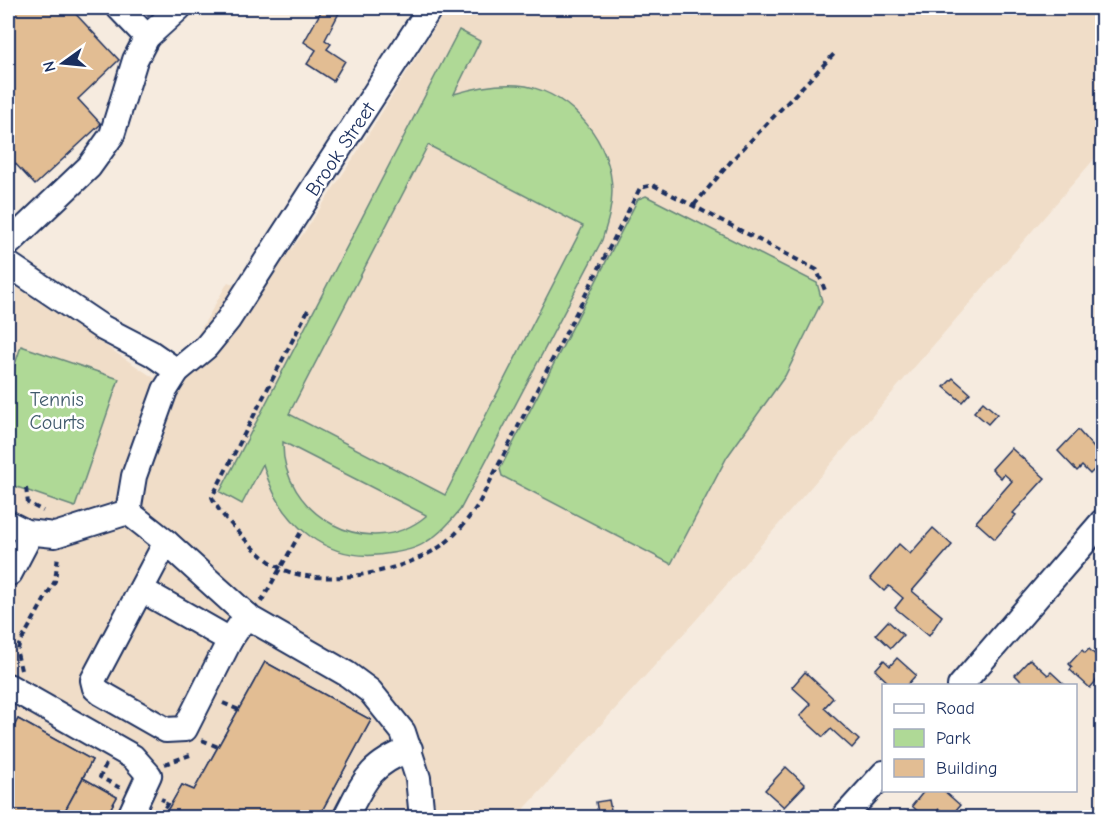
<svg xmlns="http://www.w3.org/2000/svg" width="1110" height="825" viewBox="0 0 1110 825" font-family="'Comic Neue',sans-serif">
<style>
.built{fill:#f0ddc8}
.green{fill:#afd996;stroke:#65847a;stroke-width:1.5;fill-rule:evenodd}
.building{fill:#e2bd93;stroke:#1b2f5e;stroke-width:1.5}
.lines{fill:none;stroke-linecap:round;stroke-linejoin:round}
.minor-casing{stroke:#1b2f5e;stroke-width:28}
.path{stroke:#1b2f5e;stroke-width:4;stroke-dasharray:6 4.5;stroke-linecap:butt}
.minor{stroke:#fff;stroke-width:24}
.labels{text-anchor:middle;stroke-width:5;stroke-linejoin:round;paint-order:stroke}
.street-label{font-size:20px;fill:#1b2f5e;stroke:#fff}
.park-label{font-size:20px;fill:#405a6c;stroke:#fff}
</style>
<rect width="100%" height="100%" fill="#f6ebdf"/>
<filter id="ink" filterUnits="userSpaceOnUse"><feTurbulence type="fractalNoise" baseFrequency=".0167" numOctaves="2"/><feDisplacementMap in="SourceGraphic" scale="12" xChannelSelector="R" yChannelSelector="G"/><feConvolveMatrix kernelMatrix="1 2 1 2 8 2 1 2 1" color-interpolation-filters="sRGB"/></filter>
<g filter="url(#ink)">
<polygon class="built" points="447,8 1102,8 1102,150 696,620 517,817 8,817 8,281 154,378 190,348 228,282 257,295 303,234 354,157"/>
<g class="green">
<path d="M459,30L480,41L454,94C477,87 501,82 526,86C573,95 612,143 612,191C612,209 607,224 602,240L460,510C450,522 440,534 426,542C416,549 404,551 392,553C327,566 279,523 263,464L242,504L220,492ZM428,145L583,226L445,495L289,414ZM283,442L426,515V516C368,564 281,514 283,442Z"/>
<polygon points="646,196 817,283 822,301 785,376 727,457 671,564 502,476 500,469 638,199"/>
<polygon points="21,346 119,379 75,507 8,484 8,386"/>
</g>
<g class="building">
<polygon points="10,8 70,8 119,60 78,99 101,124 35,185 12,160 8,164 8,10"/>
<polygon points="323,8 334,8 340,11 325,40 331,44 327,49 345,61 333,81 307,64 316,50 304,42"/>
<polygon points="953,378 970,393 962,402 944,387"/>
<polygon points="983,402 997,414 988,424 974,412"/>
<polygon points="1078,430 1102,457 1102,462 1090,474 1082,466 1077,471 1058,451"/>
<polygon points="1011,448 1045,478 1013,513 1016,515 995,539 976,522 1012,481 1004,474 1001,478 992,469"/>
<polygon points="933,528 952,545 912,591 942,616 929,636 895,608 903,598 889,586 884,591 870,578 899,544 910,554"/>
<polygon points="888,621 903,635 891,648 876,634"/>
<polygon points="1089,649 1102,661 1102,674 1090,688 1070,670 1072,667 1069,664 1082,650 1085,653"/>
<polygon points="897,658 916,675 906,686 892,686 875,670 884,660 890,666"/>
<polygon points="1030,659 1048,675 1051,672 1066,686 1026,686 1015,675"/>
<polygon points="265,662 371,720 318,818 243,818 230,810 226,818 163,818 182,785 194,790"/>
<polygon points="265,662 371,720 318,818 243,818 230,810 226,818 163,818 182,785 194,790"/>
<polygon points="805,672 833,698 824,708 859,740 852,748 831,729 823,737 800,716 811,704 792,687"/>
<polygon points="18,719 92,760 83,778 117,797 105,818 8,818 8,738"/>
<polygon points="18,719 92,760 61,818 8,818 8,738"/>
<polygon points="786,767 805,785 784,807 765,790"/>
<polygon points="83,778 117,797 105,818 61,818"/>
<polygon points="925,790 943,790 960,805 950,818 939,809 932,818 925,818 912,806"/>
<polygon points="609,800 612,815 599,818 596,802"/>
</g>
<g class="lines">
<defs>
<g id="minor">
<polyline points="119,8 147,37"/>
<polyline points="8,244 89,167 112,135 135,60 147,37 179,8"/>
<polyline points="8,264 103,328 151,353 177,371"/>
<polyline points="128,512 134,476 165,390 177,371 206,347 228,320 430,8"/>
<polyline points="128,512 166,542 251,619 347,674 370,691 403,732 418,778 422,818"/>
<polyline points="8,523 26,532 55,535 128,512"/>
<polyline points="166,542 93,680 95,688 101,693 166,730 185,729 230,640 247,615"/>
<polyline points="10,573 31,533"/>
<polyline points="142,590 230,640"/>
<polyline points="8,686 133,757 149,775 129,818"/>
<polyline points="960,686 1102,522"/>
<path d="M345,818C365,780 368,766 410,749"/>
<polyline points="843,818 884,773"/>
</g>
</defs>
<use href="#minor" class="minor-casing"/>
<g class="path">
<polyline points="694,205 733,159 835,53"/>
<path d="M308,310L212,497C218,512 232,525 243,537C254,549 268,562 282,569C324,589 409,571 445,543C458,533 468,519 478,505L640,188L653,185L817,270L826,293"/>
<polyline points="26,488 28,503 43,511"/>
<polyline points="261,602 302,530"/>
<polyline points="21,670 17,653 19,645 55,581 58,556"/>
<polyline points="223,703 239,710"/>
<polyline points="202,740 218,747"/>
<polyline points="106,764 100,777 120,788"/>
<polyline points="165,764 190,755"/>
<polyline points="160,817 168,802 161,799"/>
</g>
<use href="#minor" class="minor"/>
</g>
</g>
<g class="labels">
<g class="street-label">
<text transform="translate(340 149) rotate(-56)" y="7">Brook Street</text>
</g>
<g class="park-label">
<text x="57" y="406">Tennis<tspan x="57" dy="23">Courts</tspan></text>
</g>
</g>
<rect width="1110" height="825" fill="none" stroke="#fff" stroke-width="30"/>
<rect x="15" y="15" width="1080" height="795" fill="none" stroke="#1b2f5e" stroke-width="2" filter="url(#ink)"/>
<rect x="882" y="684" width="195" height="108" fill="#ffffff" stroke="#a4acbf" stroke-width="1.5"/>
<rect x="894" y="704" width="30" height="9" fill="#ffffff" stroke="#a4acbf" stroke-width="1.5"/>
<text x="936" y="714" font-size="18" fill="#1b2f5e">Road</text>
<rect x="894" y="729" width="30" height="18" fill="#afd996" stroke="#a4acbf" stroke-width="1.5"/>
<text x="936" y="744" font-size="18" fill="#1b2f5e">Park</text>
<rect x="894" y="759" width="30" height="18" fill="#e2bd93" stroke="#a4acbf" stroke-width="1.5"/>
<text x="936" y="774" font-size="18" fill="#1b2f5e">Building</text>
<g transform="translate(63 63) rotate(255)" stroke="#ffffff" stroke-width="4.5" paint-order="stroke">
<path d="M0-4.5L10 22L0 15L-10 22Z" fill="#1b2f5e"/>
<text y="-9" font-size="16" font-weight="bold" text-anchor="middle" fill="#1b2f5e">N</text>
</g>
</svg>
